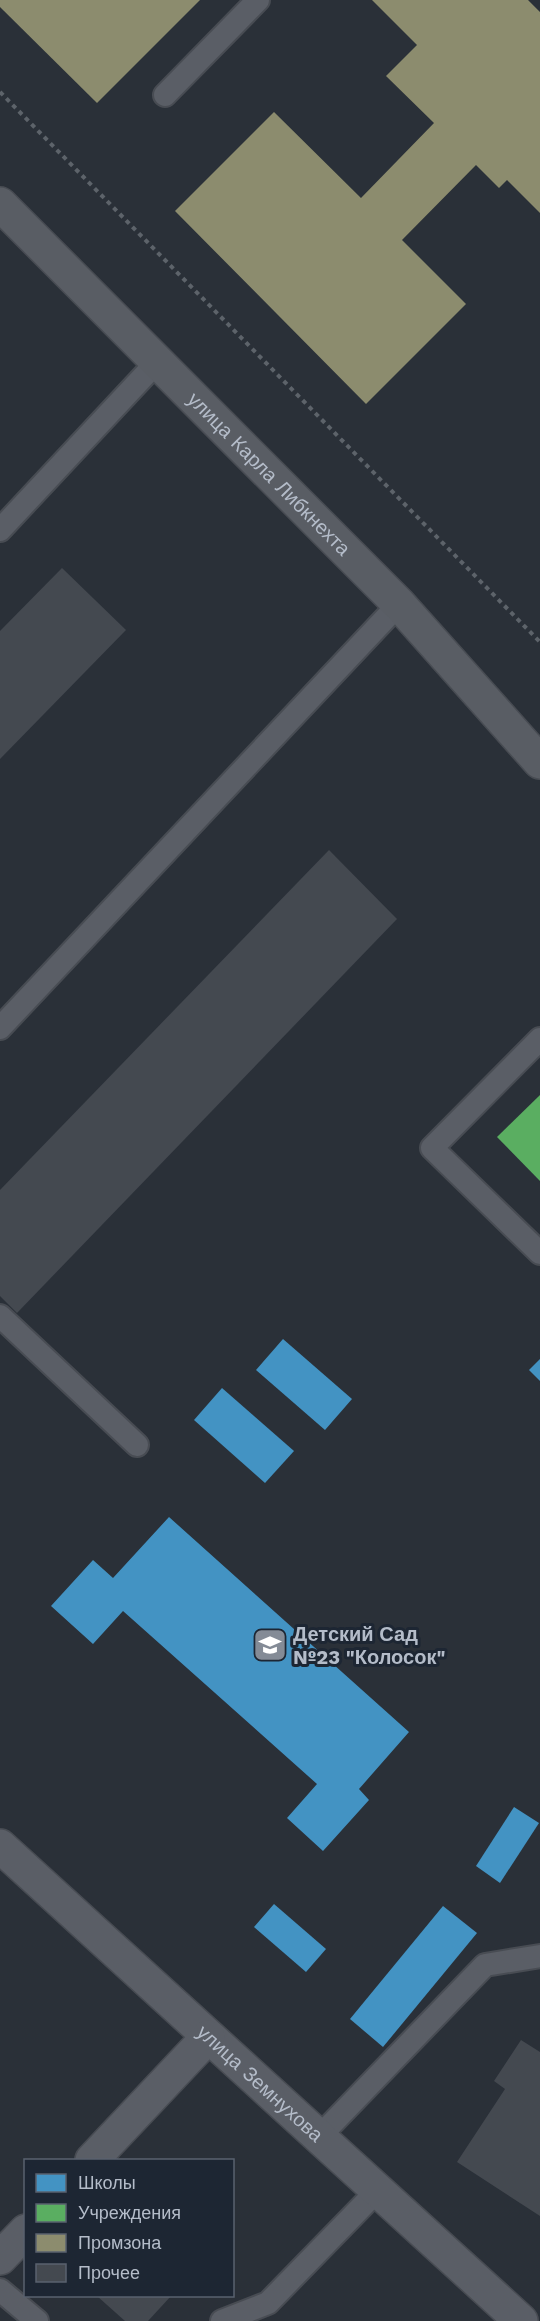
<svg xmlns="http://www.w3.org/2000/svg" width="540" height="2321" viewBox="0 0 540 2321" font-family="'Work Sans',sans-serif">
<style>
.schools{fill:#4393c3}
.public{fill:#5aae61}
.industry{fill:#8c8c6e}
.building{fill:#444950}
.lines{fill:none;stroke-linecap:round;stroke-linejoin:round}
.service-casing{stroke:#484c53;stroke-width:26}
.minor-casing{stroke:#484c53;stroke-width:36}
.secondary-casing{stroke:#484c53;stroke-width:36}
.path{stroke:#5d636a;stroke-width:4;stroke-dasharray:4.5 4.5;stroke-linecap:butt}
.service{stroke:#5a5e66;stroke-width:22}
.minor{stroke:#5a5e66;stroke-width:33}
.secondary{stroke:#595d64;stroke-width:33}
.labels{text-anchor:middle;stroke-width:6;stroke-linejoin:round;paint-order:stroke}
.street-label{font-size:20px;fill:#b4bcc9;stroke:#1d2633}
.poi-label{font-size:20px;font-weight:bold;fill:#b4bcc9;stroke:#1d2633;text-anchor:start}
</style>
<rect width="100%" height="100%" fill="#2a3038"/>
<g class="schools">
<polygon points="283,1339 352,1399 325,1430 256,1370"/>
<polygon points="540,1359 540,1381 529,1370"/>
<polygon points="222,1388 294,1451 265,1483 194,1420"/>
<polygon points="169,1517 409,1732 359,1789 369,1800 323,1851 287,1818 317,1784 123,1611 93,1644 51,1606 93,1560 113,1578"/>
<polygon points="514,1807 539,1823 500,1883 476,1866"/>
<polygon points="274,1904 326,1949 306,1972 254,1927"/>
<polygon points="443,1906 477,1933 383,2047 350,2019"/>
</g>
<polygon class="public" points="540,1095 540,1181 497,1137"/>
<g class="industry">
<polygon points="0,0 200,0 97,103 0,7"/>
<polygon points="372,0 528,0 540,12 540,213 507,180 499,188 476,165 402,240 466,304 366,404 175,211 274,112 361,198 434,123 386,76 417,45"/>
</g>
<g class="building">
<polygon points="62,568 126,630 0,759 0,631"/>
<polygon points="329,850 397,919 17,1313 0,1296 0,1190"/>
<polygon points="521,2040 540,2052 540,2216 457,2162 505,2089 494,2081"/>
<polygon points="97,2296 171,2296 148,2321 125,2321"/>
</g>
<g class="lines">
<defs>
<g id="service">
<polyline points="165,95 258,0"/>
<polyline points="0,530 157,362"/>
<polyline points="0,1028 399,604"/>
<polyline points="540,1039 432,1148 540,1253"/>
<polyline points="0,1316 137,1445"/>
<polyline points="318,2138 485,1965 540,1956"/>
<polyline points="0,2290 37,2321"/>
<polyline points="222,2321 268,2303 377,2191"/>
</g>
<g id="minor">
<path id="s1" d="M0,1846L521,2321"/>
<polyline points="92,2160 208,2037"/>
<polyline points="0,2258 26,2231"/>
</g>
<g id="secondary">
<path id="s2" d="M0,204L399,604L540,762"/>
</g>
</defs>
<use href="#service" class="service-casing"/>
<use href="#minor" class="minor-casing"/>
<use href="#secondary" class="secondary-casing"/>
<polyline class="path" points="0,92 540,642"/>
<use href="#service" class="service"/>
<use href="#minor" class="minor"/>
<use href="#secondary" class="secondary"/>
</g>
<defs>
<symbol id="school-square" viewBox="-11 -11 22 22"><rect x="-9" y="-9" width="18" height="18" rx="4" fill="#848b96" stroke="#1d2633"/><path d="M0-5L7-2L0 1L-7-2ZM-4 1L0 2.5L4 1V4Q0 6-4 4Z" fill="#fff"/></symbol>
</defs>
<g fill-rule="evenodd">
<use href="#school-square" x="251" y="1626" width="38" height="38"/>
</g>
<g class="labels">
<g class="street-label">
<text dy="7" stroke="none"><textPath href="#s2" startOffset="381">улица Карла Либкнехта</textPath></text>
<text dy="7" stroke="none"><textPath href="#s1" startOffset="352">улица Земнухова</textPath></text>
</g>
<g class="poi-label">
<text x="293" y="1641">Детский Сад<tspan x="293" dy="23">№23 "Колосок"</tspan></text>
</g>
</g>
<rect x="24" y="2159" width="210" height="138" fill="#1d2633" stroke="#59626f" stroke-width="1.5"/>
<rect x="36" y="2174" width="30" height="18" fill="#4393c3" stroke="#59626f" stroke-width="1.5"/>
<text x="78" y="2189" font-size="18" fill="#b4bcc9">Школы</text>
<rect x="36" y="2204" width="30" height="18" fill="#5aae61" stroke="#59626f" stroke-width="1.5"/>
<text x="78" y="2219" font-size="18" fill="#b4bcc9">Учреждения</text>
<rect x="36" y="2234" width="30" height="18" fill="#8c8c6e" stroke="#59626f" stroke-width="1.5"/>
<text x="78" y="2249" font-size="18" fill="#b4bcc9">Промзона</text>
<rect x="36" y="2264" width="30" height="18" fill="#444950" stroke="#59626f" stroke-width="1.5"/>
<text x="78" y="2279" font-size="18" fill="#b4bcc9">Прочее</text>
</svg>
